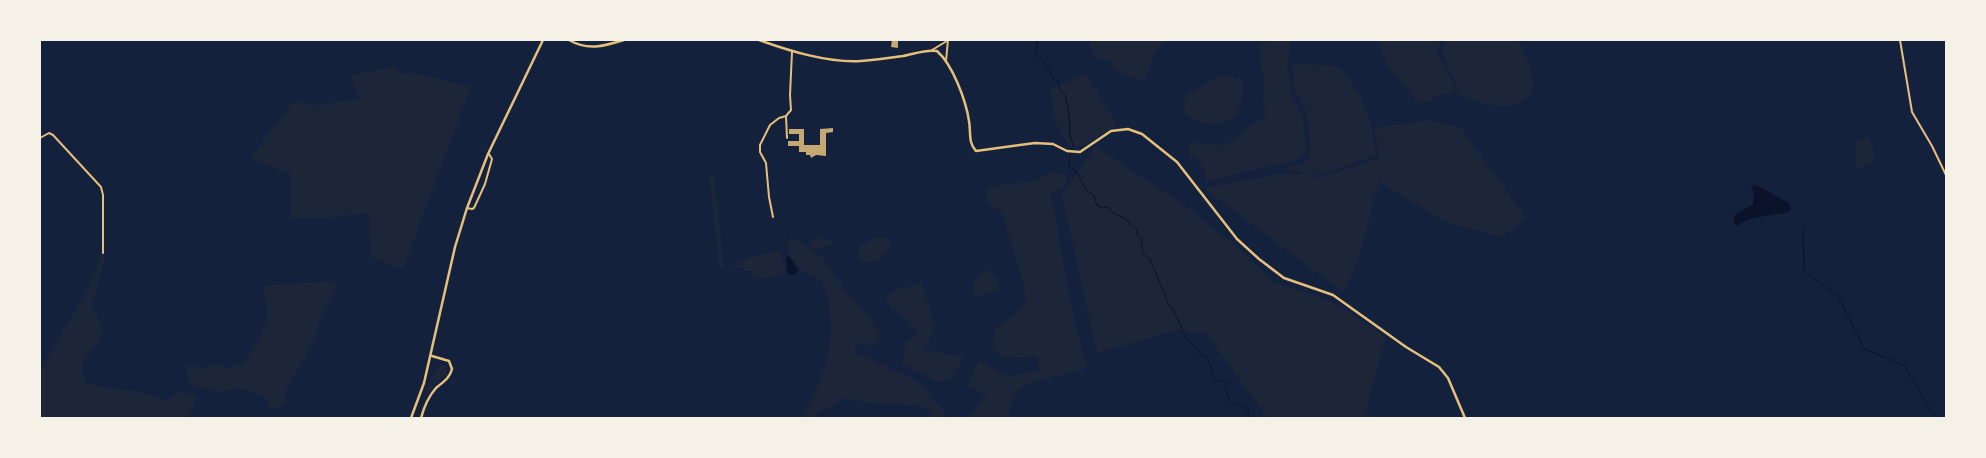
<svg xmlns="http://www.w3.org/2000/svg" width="1986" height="458" viewBox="0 0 1986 458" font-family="Figtree,sans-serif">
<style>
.green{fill:#1d2539}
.water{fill:#0b132b}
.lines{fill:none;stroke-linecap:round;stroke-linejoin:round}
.stream{stroke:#0b132b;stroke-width:1}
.building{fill:#c6a872}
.minor{stroke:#e5c07b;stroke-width:2}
.tertiary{stroke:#e5c07b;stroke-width:2.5}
.secondary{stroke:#e5c07b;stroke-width:2.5}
</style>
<rect width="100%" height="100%" fill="#14213d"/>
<g class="green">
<path d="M1088,40H1165C1163,46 1158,48 1155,53C1150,64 1151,75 1139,81L1114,70L1111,61H1100L1093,54Z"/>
<path d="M1266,40H1290L1291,42L1287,67L1290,78V91L1303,118L1306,152L1304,156L1297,160L1207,181L1204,176L1205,171C1201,164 1197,157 1189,155L1188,144C1198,141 1207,144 1217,145C1223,146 1230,142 1236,140C1243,127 1255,124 1266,115L1263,96L1264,79L1259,58L1261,47Z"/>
<polygon points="1377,40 1441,40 1437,53 1453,83 1454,93 1452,94 1438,94 1430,102 1418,103 1388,66"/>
<path d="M1445,40H1519C1524,53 1533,70 1533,84C1533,92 1530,96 1524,100C1503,114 1479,101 1457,94C1458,72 1437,64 1445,40Z"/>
<polygon points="1296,63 1334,66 1342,70 1362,99 1371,124 1376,155 1323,175 1311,175 1290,170 1288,166 1302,165 1310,156 1308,124 1304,106 1293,87 1294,79 1291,66"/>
<polygon points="396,67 399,74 415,73 471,87 403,269 371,257 369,213 325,218 290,218 291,174 250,158 293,102 316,105 359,99 351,75"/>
<polygon points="1086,74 1117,125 1082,146 1069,146 1057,127 1050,89"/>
<polygon points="1228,75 1235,79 1240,77 1243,79 1243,96 1237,114 1220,125 1201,122 1185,114 1184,97 1205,83"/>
<polygon points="1430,120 1461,128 1526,218 1501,237 1442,221 1379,181 1360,255 1344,293 1204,188 1278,174 1303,174 1320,178 1380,158 1374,128"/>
<polygon points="1869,137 1876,161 1856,169 1856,142"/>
<polygon points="1095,147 1175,198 1245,253 1272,281 1337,304 1386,338 1366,409 1370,418 1268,418 1206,334 1178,330 1097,353 1062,195"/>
<polygon points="1051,172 1067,175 1064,187 1051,193 1074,319 1087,368 1026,384 1017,391 1009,413 1010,418 967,418 987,394 967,386 979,361 1009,377 1038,370 1040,373 1037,356 1003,358 993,347 996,327 1026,306 1024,286 1002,213 986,203 988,190 998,185 1034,182"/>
<polygon points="714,175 724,268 720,269 709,176"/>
<path d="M792,237L821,256L845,290L869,316L882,337L874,346L856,343L855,352L915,380L927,389L928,396L940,406L948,418H934L926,409L915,405L871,403L845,398L809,418H803C827,369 840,336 823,282C815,276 804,273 798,267C790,260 782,243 792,237Z"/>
<polygon points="819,237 819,239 833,241 832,244 814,249 807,244 814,238"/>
<polygon points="874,238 887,238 891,243 887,252 876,262 865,262 858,255 860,245"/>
<polygon points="780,251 785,272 773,277 753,279 752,271 745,271 743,268 734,269 734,266 752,256"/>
<path d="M101,253L106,255L92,304C93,317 104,320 103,332C101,352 72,349 87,384L153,395L166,401L181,391L197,396L189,418H40V371L85,294L96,270Z"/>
<path d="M990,270L1000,282L997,289L980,298L972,289C976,278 978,273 990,270Z"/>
<polygon points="334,281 337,287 319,323 316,337 285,392 286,402 275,408 269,408 266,398 253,392 235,388 219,393 188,383 186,366 206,368 216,364 227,368 244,363 254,348 268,318 263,286"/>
<polygon points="922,284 936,327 923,349 964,357 950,380 937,381 902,364 905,342 918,332 914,326 900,313 892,309 885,296 897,289"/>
<polygon points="440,364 446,366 447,369 446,375 437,381 424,398 431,378"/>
</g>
<g class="water">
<path d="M1754,184L1789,203L1791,208L1789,212C1774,216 1748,216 1737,226L1734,223V216L1742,210L1753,205L1754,193L1751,189Z"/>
<polygon points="789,255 798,270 795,275 790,275 787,271 786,258"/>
</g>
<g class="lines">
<g class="stream">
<path d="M1038,40L1035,53L1047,66L1054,80L1058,82L1060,90L1065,95L1068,108L1070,127L1069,133L1073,144L1069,162L1070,168L1076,171L1087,191L1093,194L1097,205L1102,208L1108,207L1113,213L1129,221L1130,225L1137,229V235L1142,240C1141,249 1142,254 1150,259L1168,303L1174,312L1187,339L1197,349L1201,356L1207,357L1215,378L1217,380L1229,383L1225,388L1229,400L1248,409L1249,418"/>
<polyline points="1803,228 1804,271 1838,297 1864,349 1904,365 1930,409 1939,418"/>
</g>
</g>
<g class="building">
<polygon points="892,40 898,40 898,48 891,47"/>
<polygon points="833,128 833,132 826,133 826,156 816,155 811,158 810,155 806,155 806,152 799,152 799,146 788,146 788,141 799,141 799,134 789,134 789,129 804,129 804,145 820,145 820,129"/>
</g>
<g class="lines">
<g class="minor">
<polyline points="1900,40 1912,112 1932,146 1946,175"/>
<polyline points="932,50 947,41"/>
<polyline points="946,61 948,40"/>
<polyline points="786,116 787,138"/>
<polyline points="40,138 49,133 53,135 101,187 103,195 103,253"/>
<polyline points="467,208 472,209 474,208 485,184 492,159 489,154"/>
<polyline points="773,217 769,197 766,163 760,152 760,145 770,125 779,118 786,116 791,110 790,95 792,52"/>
</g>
<g class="tertiary">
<path d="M569,40C588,51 604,46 624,40"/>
<path d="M759,40C790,51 828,63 861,61C875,60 889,58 903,56C915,54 925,49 937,51C953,65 966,101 969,121C971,132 968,143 976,151L1035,143L1053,144L1067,151L1080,152L1111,131L1128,129L1142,134L1177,162L1237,239L1259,259L1284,278L1333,295L1406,347L1439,367L1448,378L1465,418"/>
</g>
<g class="secondary">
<polyline points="411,418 424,383 455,247 467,208 488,154 543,40"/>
<path d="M421,418C424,407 428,397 436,388C443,382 450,378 452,369L449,361L432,356"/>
</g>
</g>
<rect width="1986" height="458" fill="none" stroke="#f6f1e7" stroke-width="82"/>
</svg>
